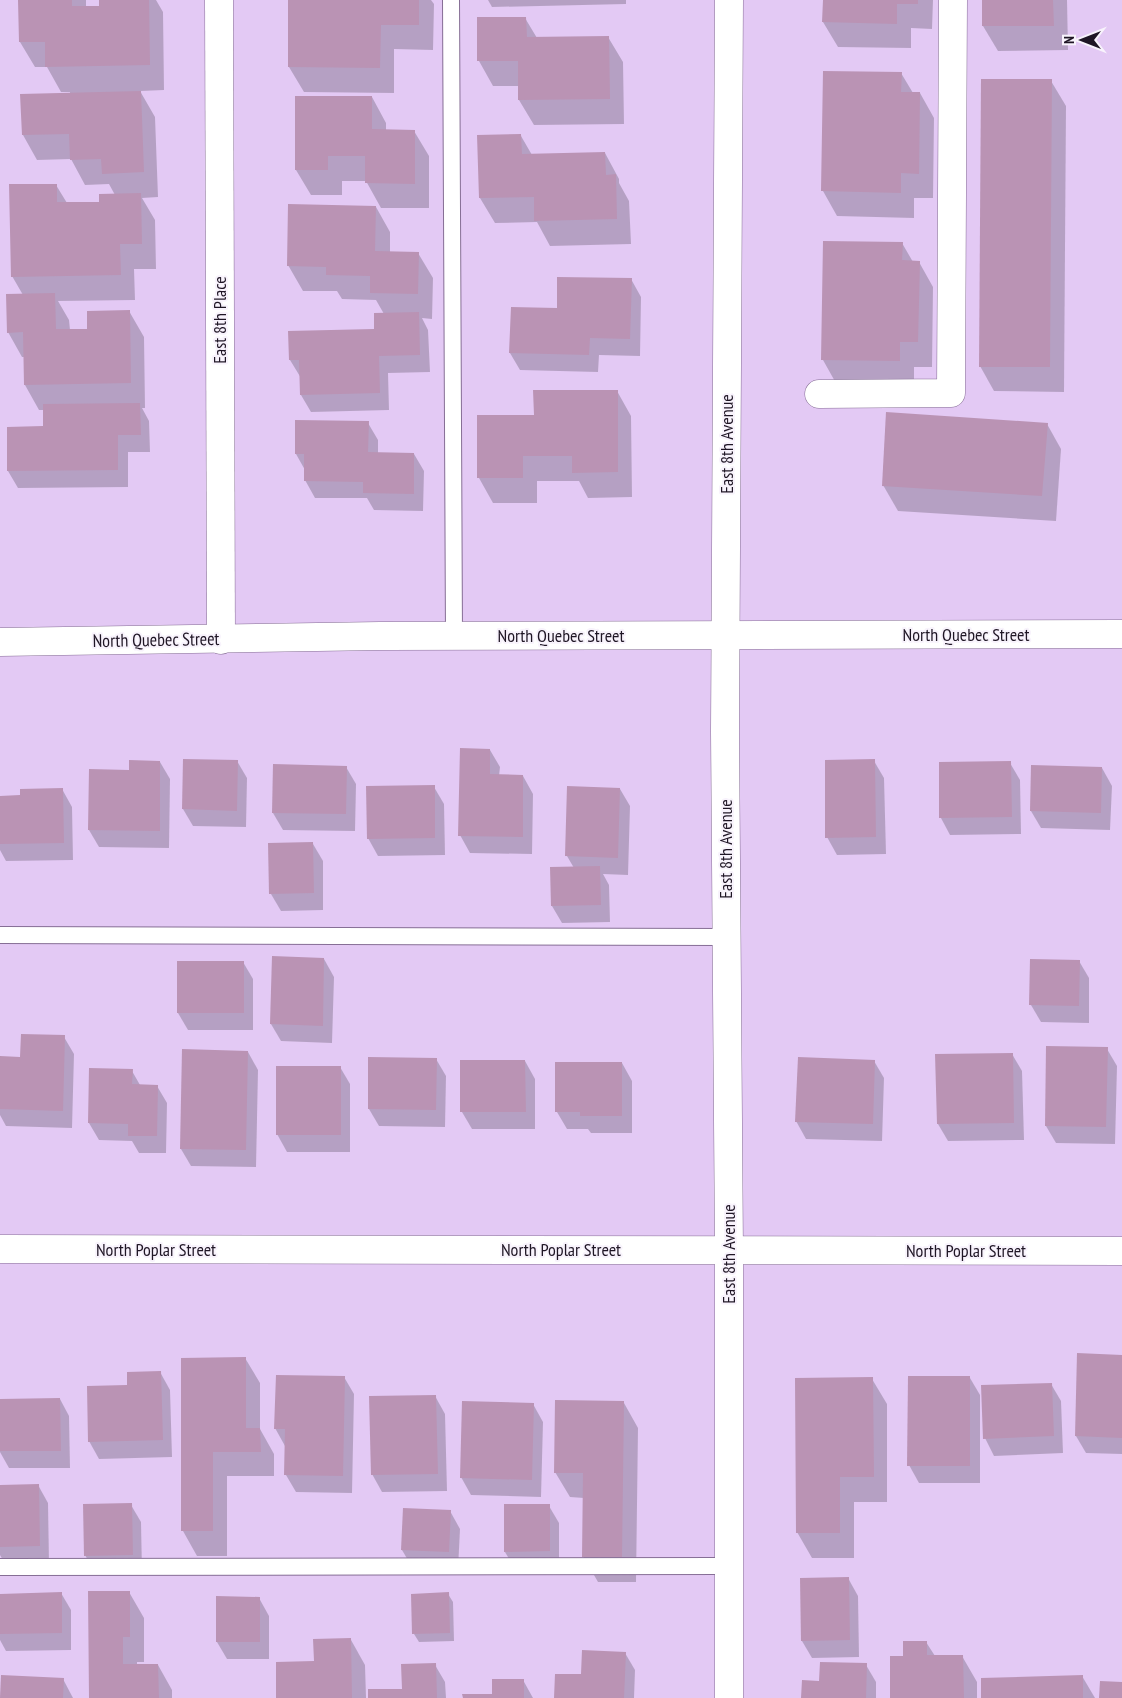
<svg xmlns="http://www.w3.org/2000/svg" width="1122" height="1698" viewBox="0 0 1122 1698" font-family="'PT Sans Narrow',sans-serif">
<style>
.shadow{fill:#0003}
.building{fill:#ba93b4}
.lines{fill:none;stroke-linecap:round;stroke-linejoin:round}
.lane-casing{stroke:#866e95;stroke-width:18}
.street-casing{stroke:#866e95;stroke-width:29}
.secondary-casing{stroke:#866e95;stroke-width:29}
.lane{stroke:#fff;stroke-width:16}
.street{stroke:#fff;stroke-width:28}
.secondary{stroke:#fff;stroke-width:28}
.labels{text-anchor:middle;stroke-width:4;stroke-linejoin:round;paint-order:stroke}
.street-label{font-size:18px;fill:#1f1625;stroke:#f8f3fc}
</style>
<rect width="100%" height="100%" fill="#e3c9f4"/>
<g class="shadow">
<polygon points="19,0 86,0 86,7 100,7 100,0 156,0 163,12 164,90 140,91 155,117 158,197 142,198 155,220 156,269 134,269 135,300 58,301 69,320 70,330 89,330 129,311 144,337 145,408 142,408 149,421 150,452 128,452 128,487 18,488 8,471 44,427 44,410 39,410 25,385 25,357 22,357 8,332 23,295 12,276 56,185 67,203 100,203 115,195 109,184 85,185 71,159 37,160 23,135 70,94 70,92 61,92 47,67 35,67 20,42"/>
<polygon points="290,0 431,0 434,4 433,50 394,49 394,93 304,92 289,67"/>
<polygon points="488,0 626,0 626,4 492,7"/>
<polygon points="824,0 933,0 932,29 911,28 911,48 838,47 823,22"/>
<polygon points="983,0 1067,0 1068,50 998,51 983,26"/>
<polygon points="525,18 537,38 608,37 623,62 624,124 534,125 519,100 519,86 493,86 479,61"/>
<polygon points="825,72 901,73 913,93 920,93 934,118 933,198 914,198 914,218 837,216 823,191"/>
<polygon points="1051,81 1066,106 1064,392 994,391 980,366"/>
<polygon points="372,97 386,123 386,131 414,131 429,156 429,208 381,208 366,181 342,181 342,195 311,195 296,170"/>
<polygon points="521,136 532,155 605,153 619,179 619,183 629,201 631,244 550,246 537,222 495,223 480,198"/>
<polygon points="376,207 390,232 390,253 418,253 433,278 432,319 422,318 428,330 430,372 388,373 389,410 311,412 301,395 301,378 290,360 376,330 384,314 376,300 342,299 337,291 303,291 288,265"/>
<polygon points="902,243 913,262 919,262 933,287 932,367 914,367 914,386 837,385 823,360"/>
<polygon points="631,279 641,297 640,356 599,355 598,372 520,370 510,353 512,308 558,309"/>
<polygon points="617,391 631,416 632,497 588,498 579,481 537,481 537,503 493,503 479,478 535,416"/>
<polygon points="368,423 378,440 378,454 414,454 424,471 423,511 374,510 367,498 315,498 305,480 305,470 296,454"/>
<polygon points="1047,424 1061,449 1056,521 898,511 883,485"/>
<polygon points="490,750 500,767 499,776 523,776 533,794 532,854 470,853 460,835"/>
<polygon points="237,761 247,778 246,827 193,826 183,809"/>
<polygon points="874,761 884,778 886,854 837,855 827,837"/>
<polygon points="160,762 170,779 169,848 99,847 89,830 130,772"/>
<polygon points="1010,763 1020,780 1021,834 950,835 941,818 940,764"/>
<polygon points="346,767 356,784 355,831 283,830 273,813"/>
<polygon points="1102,768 1112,786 1110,830 1041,828 1031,811"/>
<polygon points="434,787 444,804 445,855 378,856 368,838"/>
<polygon points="62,789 72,807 73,860 6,861 0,850 0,797 22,796"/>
<polygon points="620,789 630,806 628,875 603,874 609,885 610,922 562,923 552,906 574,868 567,856"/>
<polygon points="313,844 323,861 323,910 281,911 271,894"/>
<polygon points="273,958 324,959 334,977 332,1043 281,1041 271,1024"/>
<polygon points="1079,961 1089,978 1089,1023 1041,1022 1031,1005"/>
<polygon points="243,962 253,979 253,1030 188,1030 178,1013"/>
<polygon points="64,1037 74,1054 72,1128 6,1126 0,1115 0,1058 21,1058"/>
<polygon points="1047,1048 1107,1049 1117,1066 1115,1144 1056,1143 1046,1126"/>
<polygon points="248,1052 258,1070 256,1167 191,1166 181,1149"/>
<polygon points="1012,1054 1022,1071 1024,1140 948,1141 938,1124"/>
<polygon points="436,1059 446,1076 445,1127 379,1126 369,1109"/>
<polygon points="525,1061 535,1079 535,1129 472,1129 462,1112"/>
<polygon points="874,1061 884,1078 882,1141 806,1139 796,1121"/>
<polygon points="622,1063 632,1081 632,1133 591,1133 588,1129 567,1129 557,1112"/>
<polygon points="340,1067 350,1084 350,1152 287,1152 277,1134"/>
<polygon points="132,1071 140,1085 157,1086 167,1103 166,1153 139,1153 132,1141 99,1140 89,1123"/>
<polygon points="1122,1356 1122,1454 1086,1453 1076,1436"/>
<polygon points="245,1358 260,1383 260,1429 274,1454 274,1476 227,1476 227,1556 197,1556 183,1531"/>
<polygon points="160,1372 170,1390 172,1457 99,1459 89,1441 128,1386"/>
<polygon points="344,1377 354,1394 352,1493 296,1492 286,1475 285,1446 275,1428"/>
<polygon points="970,1378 980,1395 980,1483 919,1483 909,1465"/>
<polygon points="872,1379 887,1404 887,1502 854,1502 854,1558 812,1558 797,1532"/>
<polygon points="1051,1384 1061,1401 1063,1453 994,1456 985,1438"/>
<polygon points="435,1396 445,1414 447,1491 382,1492 372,1474"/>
<polygon points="60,1399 69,1416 70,1468 9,1468 0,1452 0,1400"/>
<polygon points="624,1403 638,1428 636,1582 598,1582 583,1556 584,1498 570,1497 555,1472"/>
<polygon points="533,1404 543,1422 541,1497 471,1495 461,1477"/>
<polygon points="38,1485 48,1503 49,1563 5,1564 0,1555 0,1486"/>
<polygon points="131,1505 141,1522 142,1572 95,1573 85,1555"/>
<polygon points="549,1506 559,1523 559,1568 515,1569 505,1552"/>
<polygon points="450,1511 460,1529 458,1569 412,1567 402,1550"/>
<polygon points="848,1578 858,1596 859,1657 812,1658 802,1641"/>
<polygon points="129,1592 144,1618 144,1662 137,1662 137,1665 158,1665 172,1690 172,1698 90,1698"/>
<polygon points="61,1593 71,1610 71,1650 6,1651 0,1640 0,1595"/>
<polygon points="448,1594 453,1602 454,1641 419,1642 414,1634"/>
<polygon points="259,1598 269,1616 269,1659 227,1659 217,1642"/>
<polygon points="351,1640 365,1665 366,1698 278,1698 315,1663"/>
<polygon points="926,1642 935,1656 962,1656 977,1682 977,1698 891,1698 904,1657"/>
<polygon points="625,1653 635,1670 634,1698 555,1698 582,1676"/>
<polygon points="435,1665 445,1682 446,1698 369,1698 403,1690"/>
<polygon points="866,1665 876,1682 876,1698 803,1698 821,1682"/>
<polygon points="1082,1676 1095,1698 982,1698"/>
<polygon points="63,1679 73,1698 1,1698"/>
<polygon points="523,1680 533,1698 464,1698 493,1695"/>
</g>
<g class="building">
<polygon points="18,0 72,0 72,6 99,6 99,0 149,0 150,65 45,67 45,42 19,42"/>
<polygon points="288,0 419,0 419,25 381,25 380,68 288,67"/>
<polygon points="823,0 918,0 918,4 897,4 897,24 822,22"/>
<polygon points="982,0 1053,0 1054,26 982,26"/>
<polygon points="477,17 526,17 527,37 609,36 610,99 518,100 518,61 477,61"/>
<polygon points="823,71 902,72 901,92 920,92 919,174 901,173 901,193 821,191"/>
<polygon points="981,79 1052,79 1050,367 979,367"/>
<polygon points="141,91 144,172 102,174 101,159 70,160 69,134 22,135 20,94"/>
<polygon points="295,96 372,96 372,129 415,130 415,184 365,183 365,156 328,156 328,170 295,170"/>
<polygon points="521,134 522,154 605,152 606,175 616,174 617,219 534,221 534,197 479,198 477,135"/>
<polygon points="9,184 57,184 57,202 99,202 99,194 141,193 142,244 120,244 121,275 11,277"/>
<polygon points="288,204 376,206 375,251 419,252 418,294 370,293 370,276 326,275 326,267 287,266"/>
<polygon points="823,241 903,242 902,260 920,261 918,342 900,342 900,361 821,360"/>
<polygon points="557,277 632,278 630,339 590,338 589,355 509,353 511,307 557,308"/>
<polygon points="55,293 56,329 87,329 87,311 130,310 131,383 24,385 23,332 7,333 6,294"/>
<polygon points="419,312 420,355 379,356 380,393 300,395 299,360 289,360 288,331 374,329 374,313"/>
<polygon points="533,390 618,390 618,472 572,473 572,456 523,456 523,478 477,478 477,415 534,415"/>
<polygon points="140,403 141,435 118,435 118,470 7,471 7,427 43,426 43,404"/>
<polygon points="886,412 1048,423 1042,496 882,486"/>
<polygon points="295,420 369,421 368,452 414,453 414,494 363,493 363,482 304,481 304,454 295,454"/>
<polygon points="460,748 490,749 490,774 523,775 523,837 458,836"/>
<polygon points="183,759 238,760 237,811 182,809"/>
<polygon points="875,759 876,837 825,838 825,760"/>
<polygon points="129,760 160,761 160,831 88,830 89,769 129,770"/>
<polygon points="1011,761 1012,817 939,818 939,762"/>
<polygon points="273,764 347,766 346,814 272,813"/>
<polygon points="1031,765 1102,767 1101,813 1030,811"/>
<polygon points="435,785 435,838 367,839 366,786"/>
<polygon points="567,786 620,788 618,858 565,856"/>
<polygon points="63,788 64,843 0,844 0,796 20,795 20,789"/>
<polygon points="313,842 314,893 269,894 268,843"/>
<polygon points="600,866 601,905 551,906 550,867"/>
<polygon points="272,956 324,958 323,1026 270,1024"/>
<polygon points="1030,959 1080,960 1079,1006 1029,1005"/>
<rect x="177" y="961" width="67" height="52"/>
<polygon points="21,1034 65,1035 63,1111 0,1109 0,1056 20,1057"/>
<polygon points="1046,1046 1108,1047 1106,1127 1045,1126"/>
<polygon points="182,1049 248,1051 246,1150 180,1149"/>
<polygon points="1013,1053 1014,1123 937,1124 935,1054"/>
<polygon points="368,1057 437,1058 436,1110 368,1109"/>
<polygon points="798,1057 875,1060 873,1124 795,1122"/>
<polygon points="460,1060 525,1060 526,1112 460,1112"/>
<polygon points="555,1062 622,1062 622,1116 580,1116 580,1112 555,1112"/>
<rect x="276" y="1066" width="65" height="69"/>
<polygon points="89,1068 133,1069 132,1084 158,1085 157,1136 128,1136 128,1124 88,1123"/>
<polygon points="1077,1353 1122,1355 1122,1438 1075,1436"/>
<polygon points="246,1357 246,1428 260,1428 261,1452 213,1452 213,1531 181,1531 181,1358"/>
<polygon points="161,1371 163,1440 88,1442 87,1386 127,1385 127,1372"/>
<polygon points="276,1375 345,1376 343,1476 284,1475 285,1429 274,1429"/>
<polygon points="908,1376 970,1376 970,1466 907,1466"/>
<polygon points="873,1377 874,1477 840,1477 840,1533 796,1533 795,1378"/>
<polygon points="1052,1383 1054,1436 983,1439 981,1385"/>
<polygon points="436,1395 438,1474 371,1475 369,1396"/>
<polygon points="60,1398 61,1451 0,1451 0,1399"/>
<polygon points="555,1400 624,1401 622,1557 582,1557 583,1473 554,1473"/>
<polygon points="462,1401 534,1403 532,1480 460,1478"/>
<polygon points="39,1484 40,1546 0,1547 0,1485"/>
<polygon points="132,1503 133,1555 84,1556 83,1504"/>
<polygon points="504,1504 550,1504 550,1551 504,1552"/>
<polygon points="403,1508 451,1510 449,1552 401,1550"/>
<polygon points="849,1577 850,1640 801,1641 800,1578"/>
<polygon points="88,1591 130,1591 130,1637 123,1637 123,1664 158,1664 159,1698 89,1698"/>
<polygon points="62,1592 62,1633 0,1634 0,1594"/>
<polygon points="449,1592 450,1633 412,1634 411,1594"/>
<polygon points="216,1596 260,1597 260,1642 216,1642"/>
<polygon points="351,1638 352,1698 276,1698 276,1662 314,1661 313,1639"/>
<polygon points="903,1641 927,1641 927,1655 963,1655 964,1698 890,1698 890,1656 903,1656"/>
<polygon points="582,1650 626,1652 624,1698 554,1698 555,1674 581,1674"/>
<polygon points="820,1662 867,1663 866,1698 801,1698 802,1680 819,1681"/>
<polygon points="436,1663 437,1698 368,1698 368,1689 402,1689 401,1664"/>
<polygon points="1,1675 64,1678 63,1698 0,1698"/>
<polygon points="1083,1675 1083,1698 981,1698 981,1678"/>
<polygon points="492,1679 524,1679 524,1698 463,1698 462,1694 492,1694"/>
<polygon points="1100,1681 1122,1682 1122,1698 1099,1698"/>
</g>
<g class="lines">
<defs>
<g id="lane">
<polyline points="451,0 454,636"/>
<polyline points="0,935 727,937"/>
<polyline points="0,1567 729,1566"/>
</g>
<g id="street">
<polyline points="219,0 221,640"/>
<polyline points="819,394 951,393 953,0"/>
<polyline points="0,1249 1122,1251"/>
</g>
<g id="secondary">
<polyline points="729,0 725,732 729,1251 729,1698"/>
<polyline points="0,642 380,636 1122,634"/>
</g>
</defs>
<use href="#lane" class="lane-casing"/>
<use href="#street" class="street-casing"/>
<use href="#secondary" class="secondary-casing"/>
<use href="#lane" class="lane"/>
<use href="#street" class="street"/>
<use href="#secondary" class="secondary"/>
</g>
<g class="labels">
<g class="street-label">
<text transform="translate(220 320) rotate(-90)" y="6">East 8th Place</text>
<text transform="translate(727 444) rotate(-90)" y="6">East 8th Avenue</text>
<text x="966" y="641">North Quebec Street</text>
<text x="561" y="642">North Quebec Street</text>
<text transform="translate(156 640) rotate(-1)" y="6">North Quebec Street</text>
<text transform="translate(726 849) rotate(-90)" y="6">East 8th Avenue</text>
<text x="156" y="1256">North Poplar Street</text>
<text x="561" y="1256">North Poplar Street</text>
<text x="966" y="1257">North Poplar Street</text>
<text transform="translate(729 1254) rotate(-90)" y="6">East 8th Avenue</text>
</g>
</g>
<g transform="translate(1082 40) rotate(270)" stroke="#f8f3fc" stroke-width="4" paint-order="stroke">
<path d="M0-4L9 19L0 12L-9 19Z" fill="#1f1625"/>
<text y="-8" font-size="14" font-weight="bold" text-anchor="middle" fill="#1f1625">N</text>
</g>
</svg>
